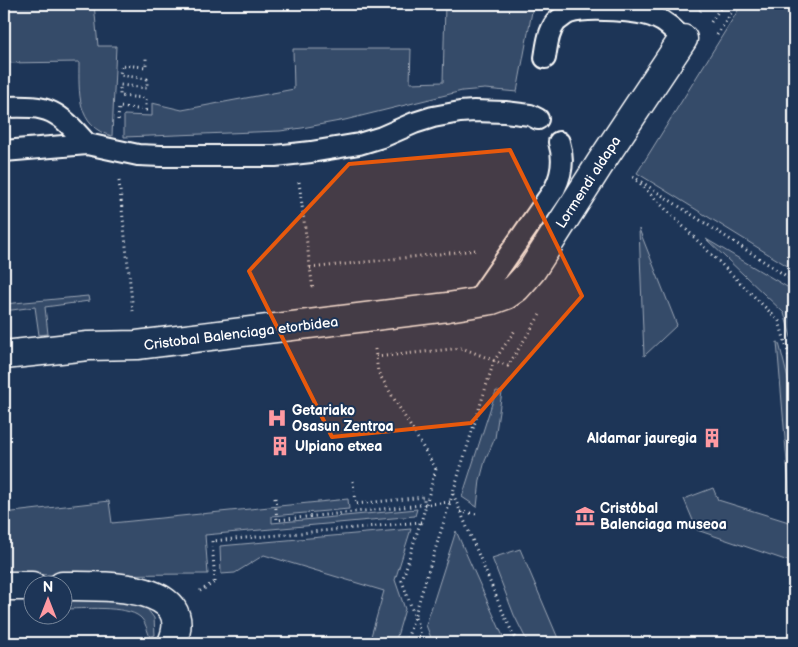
<svg xmlns="http://www.w3.org/2000/svg" width="798" height="647" viewBox="0 0 798 647" font-family="'Balsamiq Sans',sans-serif">
<style>
.green{fill:#364b69;stroke:#9aa5b4}
.lines{fill:none;stroke-linecap:round;stroke-linejoin:round}
.lane-casing{stroke:#fff;stroke-width:24}
.street-casing{stroke:#fff;stroke-width:31}
.path{stroke:#fff;stroke-width:3;stroke-dasharray:1 4;stroke-linecap:butt}
.lane{stroke:#1d3557;stroke-width:20}
.street{stroke:#1d3557;stroke-width:28}
.path-bridge{stroke:#fff;stroke-width:3;stroke-dasharray:1 4;stroke-linecap:butt}
.marked{fill:#e8590c;fill-opacity:0.2;stroke:#e8590c;stroke-width:4;stroke-linejoin:round}
.labels{text-anchor:middle;stroke-width:4;stroke-linejoin:round;paint-order:stroke}
.street-label{font-size:14px;fill:#fff;stroke:#1d3557}
.poi-label{font-size:14px;font-weight:bold;fill:#fff;stroke:#1d3557;text-anchor:start}
</style>
<rect width="100%" height="100%" fill="#1d3557"/>
<filter id="ink" filterUnits="userSpaceOnUse"><feTurbulence type="fractalNoise" baseFrequency=".02" numOctaves="2"/><feDisplacementMap in="SourceGraphic" scale="10" xChannelSelector="R" yChannelSelector="G"/><feConvolveMatrix kernelMatrix="1 2 1 2 8 2 1 2 1" color-interpolation-filters="sRGB"/></filter>
<g filter="url(#ink)">
<g class="green">
<path d="M4,4H94L98,46H116L112,136C76,127 79,92 79,62L4,63Z"/>
<polygon points="445,4 485,4 486,5 533,6 517,92 485,89 462,91 345,120 302,128 280,131 124,137 124,115 152,116 152,103 182,110 294,89 293,49 411,49 410,83 443,82"/>
<polygon points="742,4 794,4 794,270 637,173"/>
<polygon points="639,229 677,325 644,356"/>
<polygon points="706,239 794,291 794,347 784,313"/>
<polygon points="88,296 89,301 45,307 48,334 39,335 35,307 4,311 4,304"/>
<polygon points="777,342 779,343 794,403 794,563 697,530 684,499 713,488 718,500 792,523"/>
<polygon points="496,391 502,392 495,438 485,461 480,480 477,507 462,497"/>
<polygon points="348,499 349,509 272,516 272,523 417,509 415,516 205,535 208,574 4,575 4,513 109,501 112,523"/>
<polygon points="411,529 395,580 405,609 395,643 369,643 384,591 264,555 235,573 221,574 220,546"/>
<polygon points="456,531 506,643 433,643 426,625"/>
<polygon points="520,549 560,643 528,643 514,615 492,558"/>
<path d="M62,599H115L145,606L154,618L155,635L150,637C147,631 146,622 140,617C126,605 81,609 63,609Z"/>
</g>
<g class="lines">
<defs>
<g id="lane">
<path d="M545,58C547,46 548,32 556,22C560,19 564,15 569,13C586,7 640,10 656,18C667,22 675,31 683,39"/>
<path d="M4,107C50,105 57,110 87,144"/>
<polyline points="4,151 87,144 138,155 161,156 275,156 311,152 359,144 382,137 414,123 433,117 460,112 474,111 505,112 530,115 538,119"/>
<path d="M476,302L555,188C562,174 564,158 559,142"/>
</g>
<g id="street">
<polyline points="4,355 88,346 137,345 448,307 492,300 506,295 516,288 526,277 532,270 603,159 683,39"/>
<polyline points="4,586 32,586"/>
<path d="M62,586C97,586 199,581 172,643"/>
</g>
</defs>
<use href="#lane" class="lane-casing"/>
<use href="#street" class="street-casing"/>
<g class="path">
<polyline points="700,11 704,4"/>
<polyline points="711,22 723,4"/>
<polyline points="717,35 737,4"/>
<polyline points="118,120 119,107 146,110 146,98 120,96 120,85 147,88 147,79 120,75 121,65 146,67 146,56"/>
<polyline points="633,177 779,321 794,373"/>
<polyline points="637,179 794,281"/>
<polyline points="119,181 133,311"/>
<polyline points="299,182 313,290"/>
<polyline points="310,268 476,250"/>
<polyline points="375,349 378,372 436,469"/>
<polyline points="376,357 462,348 508,366 541,313"/>
<polyline points="353,481 355,504 424,497 424,505"/>
<polyline points="453,494 501,608 517,643"/>
<polyline points="275,498 277,520 450,502"/>
<polyline points="460,512 478,514"/>
<polyline points="200,591 215,582"/>
<polyline points="48,615 48,622"/>
<polyline points="406,643 494,361 516,329"/>
</g>
<use href="#lane" class="lane"/>
<use href="#street" class="street"/>
<g class="path-bridge">
<polyline points="420,523 402,581 424,643"/>
<polyline points="215,582 212,541 421,522 436,469"/>
</g>
</g>
</g>
<path class="marked" d="M510,150L582,296L471,423L332,437L249,271L349,164Z"/>
<defs>
<symbol id="hospital-bare" viewBox="-9 -9 18 18"><path d="M-5-5h3v3.5h4V-5h3V5h-3V1.5h-4V5h-3Z" fill="#ff9aa2" stroke="#1d3557" stroke-width="2.5" paint-order="stroke"/></symbol>
<symbol id="building-bare" viewBox="-9 -9 18 18"><path d="M-4-6H4V6H1V3H-1V6H-4ZM-2.5-4.3h1.7v1.8h-1.7ZM.8-4.3h1.7v1.8H.8ZM-2.5-1h1.7V.8h-1.7ZM.8-1h1.7V.8H.8Z" fill="#ff9aa2" stroke="#1d3557" stroke-width="2.5" paint-order="stroke"/></symbol>
<symbol id="museum-bare" viewBox="-9 -9 18 18"><path d="M0-6L6-3V-2H-6V-3ZM-5-1h2V3h-2ZM-1-1h2V3h-2ZM3-1h2V3H3ZM-6 4H6V6H-6Z" fill="#ff9aa2" stroke="#1d3557" stroke-width="2.5" paint-order="stroke"/></symbol>
</defs>
<g fill-rule="evenodd">
<use href="#hospital-bare" x="263" y="404" width="28" height="28"/>
<use href="#building-bare" x="698" y="424" width="28" height="28"/>
<use href="#building-bare" x="266" y="432" width="28" height="28"/>
<use href="#museum-bare" x="571" y="502" width="28" height="28"/>
</g>
<g class="labels">
<g class="street-label">
<text transform="translate(588 182) rotate(-57)" y="5">Lormendi aldapa</text>
<text transform="translate(241 333) rotate(-7)" y="5">Cristobal Balenciaga etorbidea</text>
</g>
<g class="poi-label">
<text x="292" y="415">Getariako<tspan x="292" dy="16">Osasun Zentroa</tspan></text>
<text x="697" y="443" text-anchor="end">Aldamar jauregia</text>
<text x="295" y="451">Ulpiano etxea</text>
<text x="600" y="513">Cristóbal<tspan x="600" dy="16">Balenciaga museoa</tspan></text>
</g>
</g>
<rect width="798" height="647" fill="none" stroke="#1d3557" stroke-width="20"/>
<rect x="10" y="10" width="778" height="627" fill="none" stroke="#fff" stroke-width="2" filter="url(#ink)"/>
<g transform="translate(48 600)"><circle r="24" fill="#1d3557" stroke="#77869a"/>
<path d="M0-4L9 19L0 12L-9 19Z" fill="#ff9aa2"/>
<text y="-8" font-size="14" font-weight="bold" text-anchor="middle" fill="#ffffff">N</text>
</g>
</svg>
